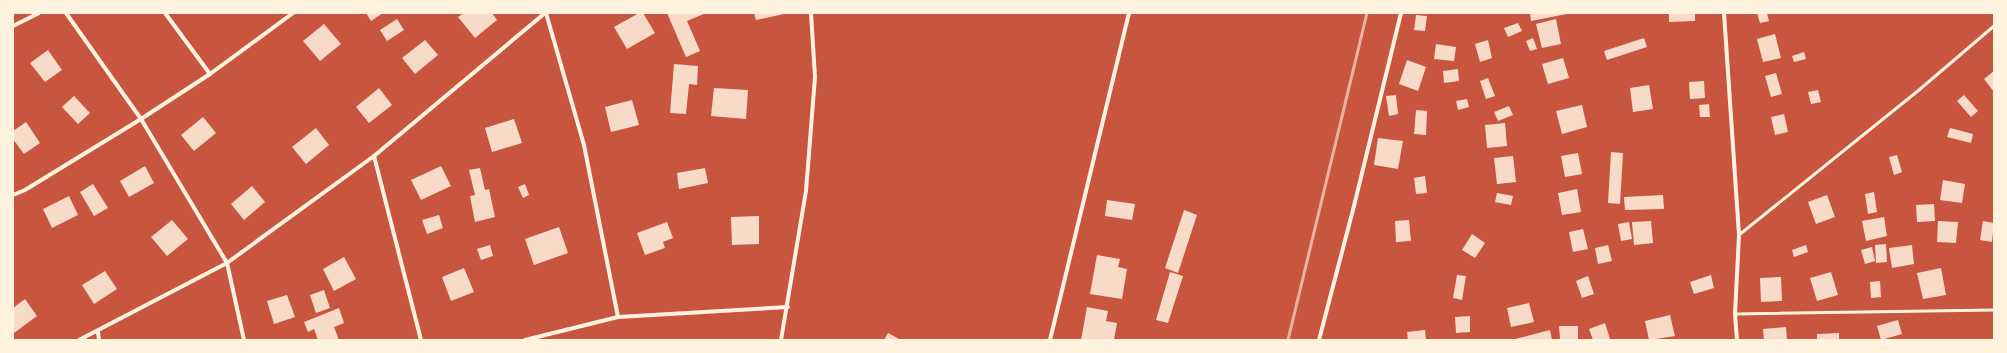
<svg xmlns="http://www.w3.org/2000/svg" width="2007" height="353" viewBox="0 0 2007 353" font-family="'Archivo Narrow',sans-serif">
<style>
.building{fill:#f7dbc8}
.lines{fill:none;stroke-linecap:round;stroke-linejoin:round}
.service{stroke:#fff3e0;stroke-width:3}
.minor{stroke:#fff3e0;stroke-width:4}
.rail{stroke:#e9b49f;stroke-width:3}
</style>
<rect width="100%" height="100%" fill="#c8553d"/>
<g class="building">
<polygon points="366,13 383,13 371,21"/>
<polygon points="464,13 492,13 497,20 475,38 458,17"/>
<polygon points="639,13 643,13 655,33 627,49 614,27"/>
<polygon points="667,13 706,13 687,21 700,51 686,57"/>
<polygon points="754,13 784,13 784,14 756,20"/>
<polygon points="1530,13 1567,13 1567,14 1531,21"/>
<polygon points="1669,13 1695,13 1695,21 1669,22"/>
<polygon points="1757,13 1767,13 1769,21 1760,23"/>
<polygon points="1416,15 1427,16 1425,31 1414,30"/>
<polygon points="397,19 404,30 387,41 380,30"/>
<polygon points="1556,19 1561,44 1542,48 1536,24"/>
<polygon points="1518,23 1522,31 1508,37 1504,28"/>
<polygon points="324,24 341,44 320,61 303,41"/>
<polygon points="1775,34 1781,58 1763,62 1757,39"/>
<polygon points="1533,38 1537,49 1530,51 1526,41"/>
<polygon points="1644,38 1647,47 1607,60 1604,51"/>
<polygon points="425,40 438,55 415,74 402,58"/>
<polygon points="1488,40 1492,58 1480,62 1475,44"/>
<polygon points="1436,44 1456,47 1454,61 1434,59"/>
<polygon points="48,50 62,70 45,82 30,63"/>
<polygon points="1804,52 1806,59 1794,62 1792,56"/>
<polygon points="1563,58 1569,78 1548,84 1542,64"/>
<polygon points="1407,60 1426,67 1418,91 1399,84"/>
<polygon points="674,64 698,66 697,85 689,84 686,114 670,113"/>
<polygon points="1458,69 1459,81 1444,83 1443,71"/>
<polygon points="1994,71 1994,92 1984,79"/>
<polygon points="1776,73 1782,94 1771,97 1765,76"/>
<polygon points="1488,78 1495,96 1486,99 1480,81"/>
<polygon points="1704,81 1705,98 1690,99 1689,82"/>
<polygon points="1649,85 1653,109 1633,112 1630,88"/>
<polygon points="379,88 392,105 369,123 356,107"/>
<polygon points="714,88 748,90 746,119 711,116"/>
<polygon points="1818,90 1821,102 1811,104 1808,92"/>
<polygon points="1396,95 1398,114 1389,116 1386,96"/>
<polygon points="1964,95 1978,111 1971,117 1957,101"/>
<polygon points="74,96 90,113 78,124 62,107"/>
<polygon points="1467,99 1469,107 1458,110 1456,101"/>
<polygon points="632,100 639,125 611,132 605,107"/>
<polygon points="1709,104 1710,117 1700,117 1699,105"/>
<polygon points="1582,105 1587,127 1562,134 1556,111"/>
<polygon points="1509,106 1513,115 1498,121 1494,112"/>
<polygon points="1416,110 1427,111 1426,135 1414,134"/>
<polygon points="1784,114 1788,132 1775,135 1771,117"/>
<polygon points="203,117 216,133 194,151 181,135"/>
<polygon points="514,119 522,143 492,152 485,128"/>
<polygon points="26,122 40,143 24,154 13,139 13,131"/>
<polygon points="1505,123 1507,146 1487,148 1485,125"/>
<polygon points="316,128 329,145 306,164 292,147"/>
<polygon points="1950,128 1973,134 1971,143 1947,137"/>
<polygon points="1378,138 1403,141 1398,169 1374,165"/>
<polygon points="1611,152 1623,153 1620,204 1608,203"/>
<polygon points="1578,153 1582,174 1565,177 1561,156"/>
<polygon points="1897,155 1902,172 1894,175 1889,157"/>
<polygon points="1513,156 1516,182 1497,184 1494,158"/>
<polygon points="145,166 154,183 129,197 120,181"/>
<polygon points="441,166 451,186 421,200 411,180"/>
<polygon points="480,168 485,190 489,189 495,217 475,222 470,196 475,195 469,170"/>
<polygon points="705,168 708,183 679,189 677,173"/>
<polygon points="1425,176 1427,193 1416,194 1414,178"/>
<polygon points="1943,180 1965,184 1962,203 1940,200"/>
<polygon points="93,184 108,208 94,216 80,192"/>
<polygon points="525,184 529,195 523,198 518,187"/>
<polygon points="252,186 265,202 244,220 231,204"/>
<polygon points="1577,189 1581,212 1562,215 1558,193"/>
<polygon points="1874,192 1877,212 1868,214 1865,194"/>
<polygon points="1497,193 1513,196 1511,205 1495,202"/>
<polygon points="1663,195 1664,209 1625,210 1624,197"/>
<polygon points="1827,195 1835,217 1816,224 1808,202"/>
<polygon points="69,196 78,215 52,228 43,209"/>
<polygon points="1107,200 1135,204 1132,220 1105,216"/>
<polygon points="1934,204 1935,221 1917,222 1916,205"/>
<polygon points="1184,210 1197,215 1178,273 1165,268"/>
<polygon points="439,215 443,228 427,234 422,220"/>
<polygon points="759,216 759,244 732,245 731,217"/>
<polygon points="1884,217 1887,236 1866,241 1862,221"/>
<polygon points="172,220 188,239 167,256 151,237"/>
<polygon points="1409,220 1411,241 1396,242 1395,221"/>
<polygon points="1651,221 1653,243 1634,245 1632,222"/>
<polygon points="1938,221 1958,222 1956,243 1937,242"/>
<polygon points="1983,221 1994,223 1992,242 1980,240"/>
<polygon points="667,222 673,238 663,242 665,248 645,255 637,233"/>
<polygon points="1629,222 1632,239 1621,241 1618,224"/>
<polygon points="559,227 568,253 534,265 525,239"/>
<polygon points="1583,229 1588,249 1573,252 1569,232"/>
<polygon points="1472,234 1485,243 1475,258 1462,250"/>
<polygon points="1886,244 1887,262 1876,263 1875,245"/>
<polygon points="490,245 493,256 481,260 477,249"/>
<polygon points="1608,245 1612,261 1598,264 1595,248"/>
<polygon points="1806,245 1808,252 1794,257 1792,250"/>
<polygon points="1912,245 1914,264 1892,268 1889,248"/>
<polygon points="1872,247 1875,261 1865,264 1861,250"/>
<polygon points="1097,255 1120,259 1118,267 1127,269 1122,299 1090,294"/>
<polygon points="344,257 356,279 334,291 323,269"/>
<polygon points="464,268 474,292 451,301 442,277"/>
<polygon points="1941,268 1946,295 1923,299 1917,273"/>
<polygon points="105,271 117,289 94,304 82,285"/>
<polygon points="1170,272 1183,276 1168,323 1156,320"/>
<polygon points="1831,272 1838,295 1817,301 1810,278"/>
<polygon points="1457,275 1466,276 1462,300 1453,298"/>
<polygon points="1711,275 1714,288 1694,294 1690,282"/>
<polygon points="1588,276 1594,294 1582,298 1576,281"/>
<polygon points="1781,277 1782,301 1761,302 1760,278"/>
<polygon points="1880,281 1881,297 1871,298 1870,282"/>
<polygon points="324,290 330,308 316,313 310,295"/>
<polygon points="287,295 295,317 274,324 267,301"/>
<polygon points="25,299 37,316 14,333 13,308"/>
<polygon points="1529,303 1534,322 1511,327 1507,308"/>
<polygon points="1087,307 1108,311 1106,321 1117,323 1114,340 1081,340"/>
<polygon points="339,308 344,323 334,327 339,340 318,340 314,329 308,332 304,322"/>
<polygon points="1670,315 1675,336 1649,340 1645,321"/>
<polygon points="1470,316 1470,332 1456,333 1455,317"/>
<polygon points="1898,320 1902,334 1881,340 1877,326"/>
<polygon points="1605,323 1610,339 1593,340 1589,329"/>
<polygon points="1559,326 1578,326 1578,339 1560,339"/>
<polygon points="1786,327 1787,340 1764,340 1763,329"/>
<polygon points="1425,330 1426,340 1408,340 1407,332"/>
<polygon points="1550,330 1552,340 1516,340 1515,339"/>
<polygon points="888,333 901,340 884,340"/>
<polygon points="1839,333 1839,340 1817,340 1817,334"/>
</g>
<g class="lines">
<g class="service">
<polyline points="1739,235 1919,90 1994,26"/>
<polyline points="1735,314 1994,310"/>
</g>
<g class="minor">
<polyline points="66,13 141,119 227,263 244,340"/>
<polyline points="165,13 210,74"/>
<polyline points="546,13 584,145 618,317"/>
<polyline points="1724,13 1739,235 1735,314 1737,340"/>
<polyline points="13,26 39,13"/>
<polyline points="374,156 421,340"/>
<polyline points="13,195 25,190 141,119 210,74 293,13"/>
<polyline points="98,332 99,340"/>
<polyline points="79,340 227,263 374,156 545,13"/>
<polyline points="525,340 618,317 788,307"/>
<polyline points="781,340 806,191 815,77 811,13"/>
<polyline points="1050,340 1129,13"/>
<polyline points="1319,340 1354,206 1401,13"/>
</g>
<polyline class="rail" points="1288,340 1367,13"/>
</g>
<rect width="2007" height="353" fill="none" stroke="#fff3e0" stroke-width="28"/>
</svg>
